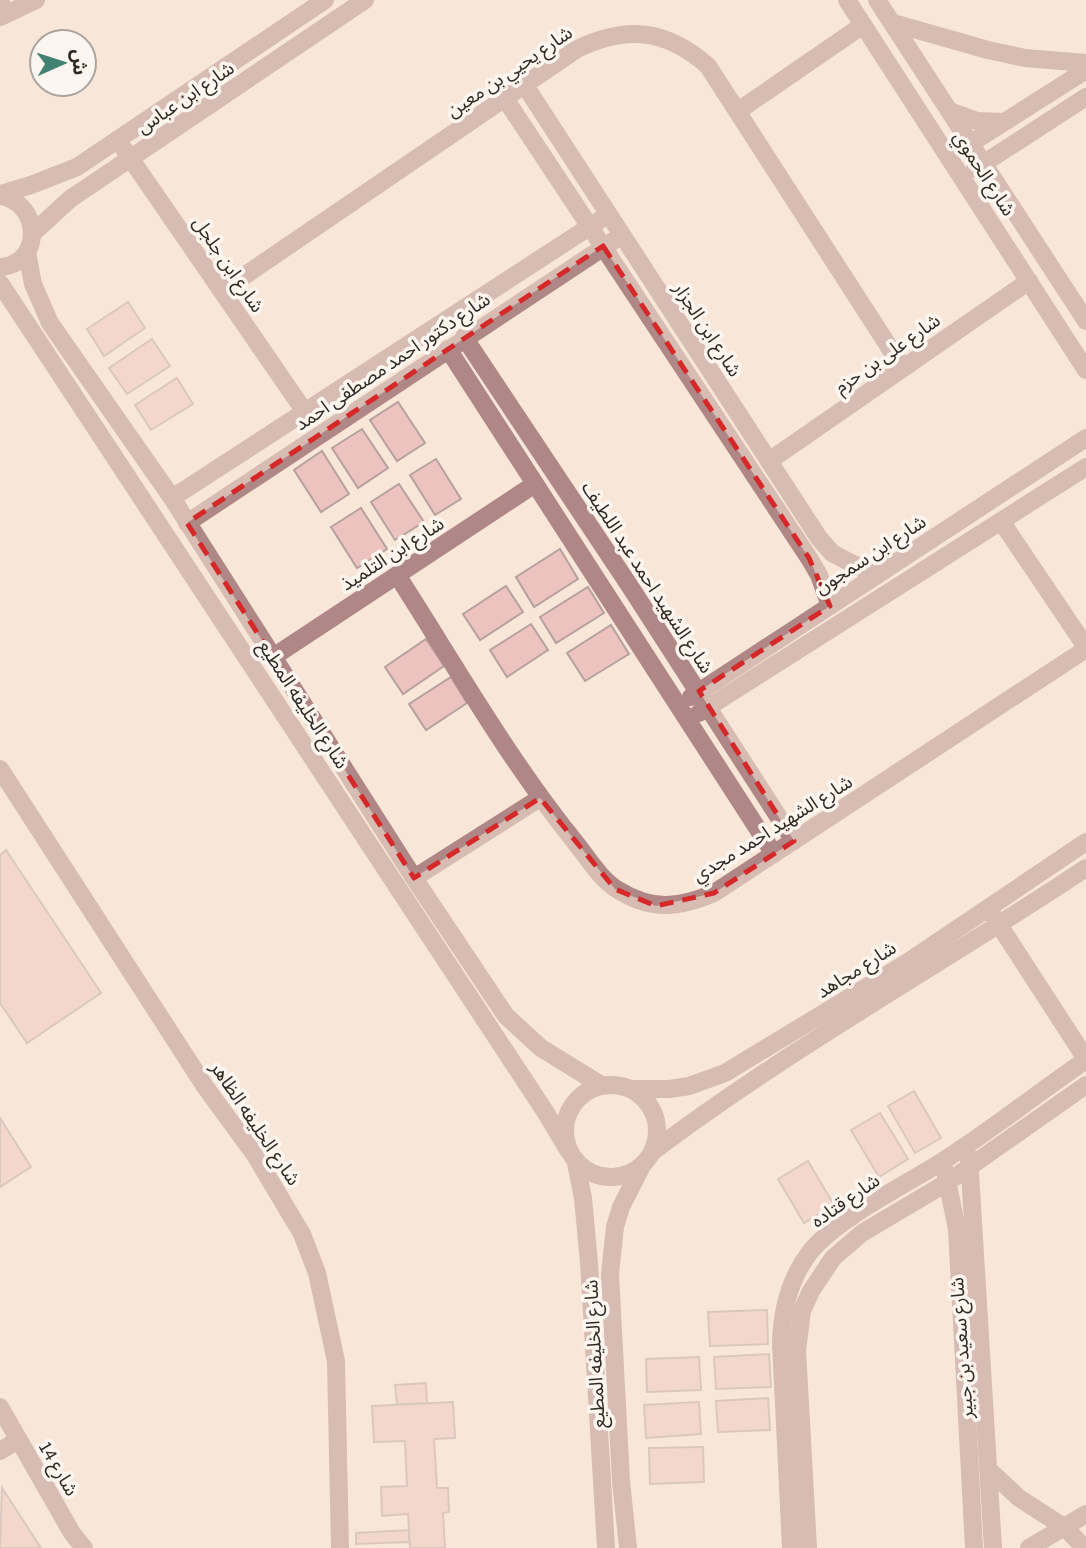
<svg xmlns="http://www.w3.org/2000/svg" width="1086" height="1548" viewBox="0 0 1086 1548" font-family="'Source Sans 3','Noto Sans Arabic',sans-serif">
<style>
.building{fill:#edc3bf;stroke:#b7a19f;stroke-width:2}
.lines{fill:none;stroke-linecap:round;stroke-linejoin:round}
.minor{stroke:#af8786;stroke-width:18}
.marked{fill:none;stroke:#d62828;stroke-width:5;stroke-dasharray:14 9;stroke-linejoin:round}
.labels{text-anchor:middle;stroke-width:7;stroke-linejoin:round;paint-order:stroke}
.street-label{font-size:19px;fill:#302a24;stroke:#fdf6f0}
</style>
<rect width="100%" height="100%" fill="#f8e7d9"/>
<g class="building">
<polygon points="128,302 145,328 104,356 87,329"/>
<polygon points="152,339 170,366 127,394 109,368"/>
<polygon points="177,378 193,404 151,430 135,405"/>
<polygon points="398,402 425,443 397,461 370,420"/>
<polygon points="362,429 388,468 358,488 332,448"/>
<polygon points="322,451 349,494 321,512 294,470"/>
<polygon points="436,459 461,499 435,515 410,475"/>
<polygon points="399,484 424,522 395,540 371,502"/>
<polygon points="361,508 387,549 357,568 331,527"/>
<polygon points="560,549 578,579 534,607 516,577"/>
<polygon points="506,586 523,612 480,640 463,614"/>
<polygon points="588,587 604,613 556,643 540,617"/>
<polygon points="531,624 548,650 507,677 490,650"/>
<polygon points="611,625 629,654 585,681 567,653"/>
<polygon points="426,639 444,666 403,694 385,667"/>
<polygon points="451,677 467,703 426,730 409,704"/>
<polygon points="6,850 101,993 27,1043 0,1003 0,855"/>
<polygon points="914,1091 941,1138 915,1153 888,1106"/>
<polygon points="880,1113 908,1159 879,1177 851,1130"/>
<polygon points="0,1118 31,1167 0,1187"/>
<polygon points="808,1161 834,1205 804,1223 778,1179"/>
<polygon points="767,1310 768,1344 710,1346 708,1312"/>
<polygon points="769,1354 771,1387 716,1389 714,1357"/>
<polygon points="699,1357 701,1390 647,1392 646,1359"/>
<polygon points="426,1383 427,1403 397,1405 395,1385"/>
<polygon points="768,1398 770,1430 718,1432 716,1401"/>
<polygon points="453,1402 455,1438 434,1439 437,1488 448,1488 449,1512 443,1513 445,1548 410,1548 408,1514 382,1516 381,1487 407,1486 405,1441 374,1442 372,1406"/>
<polygon points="699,1402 701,1434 646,1438 644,1405"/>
<polygon points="703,1447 704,1482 650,1484 649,1448"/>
<polygon points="2,1488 41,1548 0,1548"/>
<polygon points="409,1530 409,1542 356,1544 356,1533"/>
</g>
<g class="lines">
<g class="minor">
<polyline points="0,0 1,0"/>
<polyline points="847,0 1086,370"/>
<polyline points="877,0 1086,321"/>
<polyline points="0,17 36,0"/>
<polyline points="893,23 988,50 1025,58 1086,63"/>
<polyline points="524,84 819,538 832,553 876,576"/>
<polyline points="504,97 809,558 819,575 830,606"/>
<polyline points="738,111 863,25"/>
<polyline points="952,112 977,121 1004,122"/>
<polyline points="124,149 305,412"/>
<polyline points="962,149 1086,70"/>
<polyline points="975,169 1086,97"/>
<polyline points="0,194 31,185 77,167 325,0"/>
<path d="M0,196C41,202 44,264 0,267"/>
<polyline points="33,233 70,199 365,0"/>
<polyline points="27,252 33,284 50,323 172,498 414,878 506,1016 541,1048 601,1085"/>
<polyline points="0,283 546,1113 568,1150"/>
<path d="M222,291L577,49C627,25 666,29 708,66L902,367"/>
<polyline points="464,337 631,588 794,841"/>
<polyline points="448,349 774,854"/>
<polyline points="769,461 1029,281"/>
<polyline points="172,498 600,220"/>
<polyline points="1001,521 1086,647"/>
<polyline points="187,523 613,241"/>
<path d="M397,575C455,665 508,759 575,842C588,858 600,879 618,890C652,911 679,908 714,893L1086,649"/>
<polyline points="273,657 535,484"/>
<polyline points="691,697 1086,438"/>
<polyline points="699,713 1086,467"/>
<polyline points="0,769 206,1088 255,1155 302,1234 317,1273 336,1361 340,1548"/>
<polyline points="414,878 540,798"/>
<polyline points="994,917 1086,1059"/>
<circle cx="611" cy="1131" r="46"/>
<polyline points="632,1089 669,1089 689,1086 725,1073 908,962 1086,842"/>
<path d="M652,1152C790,1048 942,964 1086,868"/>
<polyline points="969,1157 993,1548"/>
<polyline points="576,1163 583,1198 589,1263 606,1548"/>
<polyline points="945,1171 957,1229 974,1548"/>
<polyline points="0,1407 72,1533 84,1548"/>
<polyline points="0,1451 18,1440"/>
<polyline points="990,1471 1019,1498 1064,1527 1079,1542"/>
<polyline points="628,1548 621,1481 610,1274 615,1227 621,1207 643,1164"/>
<path d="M791,1548L781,1342C782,1310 790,1278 810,1252C837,1218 908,1184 946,1159C994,1128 1039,1092 1086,1060"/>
<polyline points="808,1548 797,1350 802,1311 811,1291 833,1258 862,1233 948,1182 1086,1085"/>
<polyline points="1029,1548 1086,1514"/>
</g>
</g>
<path d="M0 0H1086V1548H0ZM603,246L809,558L830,606L699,691L794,841L714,893L656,906L615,889L540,798L414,878L187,523Z" fill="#f8e7d9" fill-opacity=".55" fill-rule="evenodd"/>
<path class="marked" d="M603,246L809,558L830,606L699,691L794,841L714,893L656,906L615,889L540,798L414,878L187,523Z"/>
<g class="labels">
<g class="street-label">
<text transform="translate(509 71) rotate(-34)" y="7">شارع يحيي بن معين</text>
<text transform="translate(185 97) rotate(-34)" y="7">شارع ابن عباس</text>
<text transform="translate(985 173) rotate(57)" y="7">شارع الحموي</text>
<text transform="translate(229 264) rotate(56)" y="7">شارع ابن جلجل</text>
<text transform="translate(708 329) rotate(57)" y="7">شارع ابن الجزار</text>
<text transform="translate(887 353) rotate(-35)" y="7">شارع على بن حزم</text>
<text transform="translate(392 361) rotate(-34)" y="7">شارع دكتور احمد مصطفى احمد</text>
<text transform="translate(392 553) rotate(-33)" y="7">شارع ابن التلميذ</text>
<text transform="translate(870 554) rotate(-33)" y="7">شارع ابن سمجون</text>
<text transform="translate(648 577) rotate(57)" y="7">شارع الشهيد احمد عبد اللطيف</text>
<text transform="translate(304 704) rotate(57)" y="7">شارع الخليفه المطيع</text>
<text transform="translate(772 828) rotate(-32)" y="7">شارع الشهيد احمد مجدي</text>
<text transform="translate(856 969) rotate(-32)" y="7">شارع مجاهد</text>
<text transform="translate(256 1123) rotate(56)" y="7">شارع الخليفه الظاهر</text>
<text transform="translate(845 1200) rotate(-35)" y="7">شارع قتاده</text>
<text transform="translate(961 1348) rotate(-94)" y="7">شارع سعيد بن جبير</text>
<text transform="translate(594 1354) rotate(-93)" y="7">شارع الخليفه المطيع</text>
<text transform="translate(59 1468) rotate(60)" y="7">شارع 14</text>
</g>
</g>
<g transform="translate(63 63) rotate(87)"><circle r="33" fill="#fdf6f0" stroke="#aba49e" stroke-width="2"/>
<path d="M0-5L12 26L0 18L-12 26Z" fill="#418272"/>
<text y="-10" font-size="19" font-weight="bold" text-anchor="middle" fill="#302a24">ش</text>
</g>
</svg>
